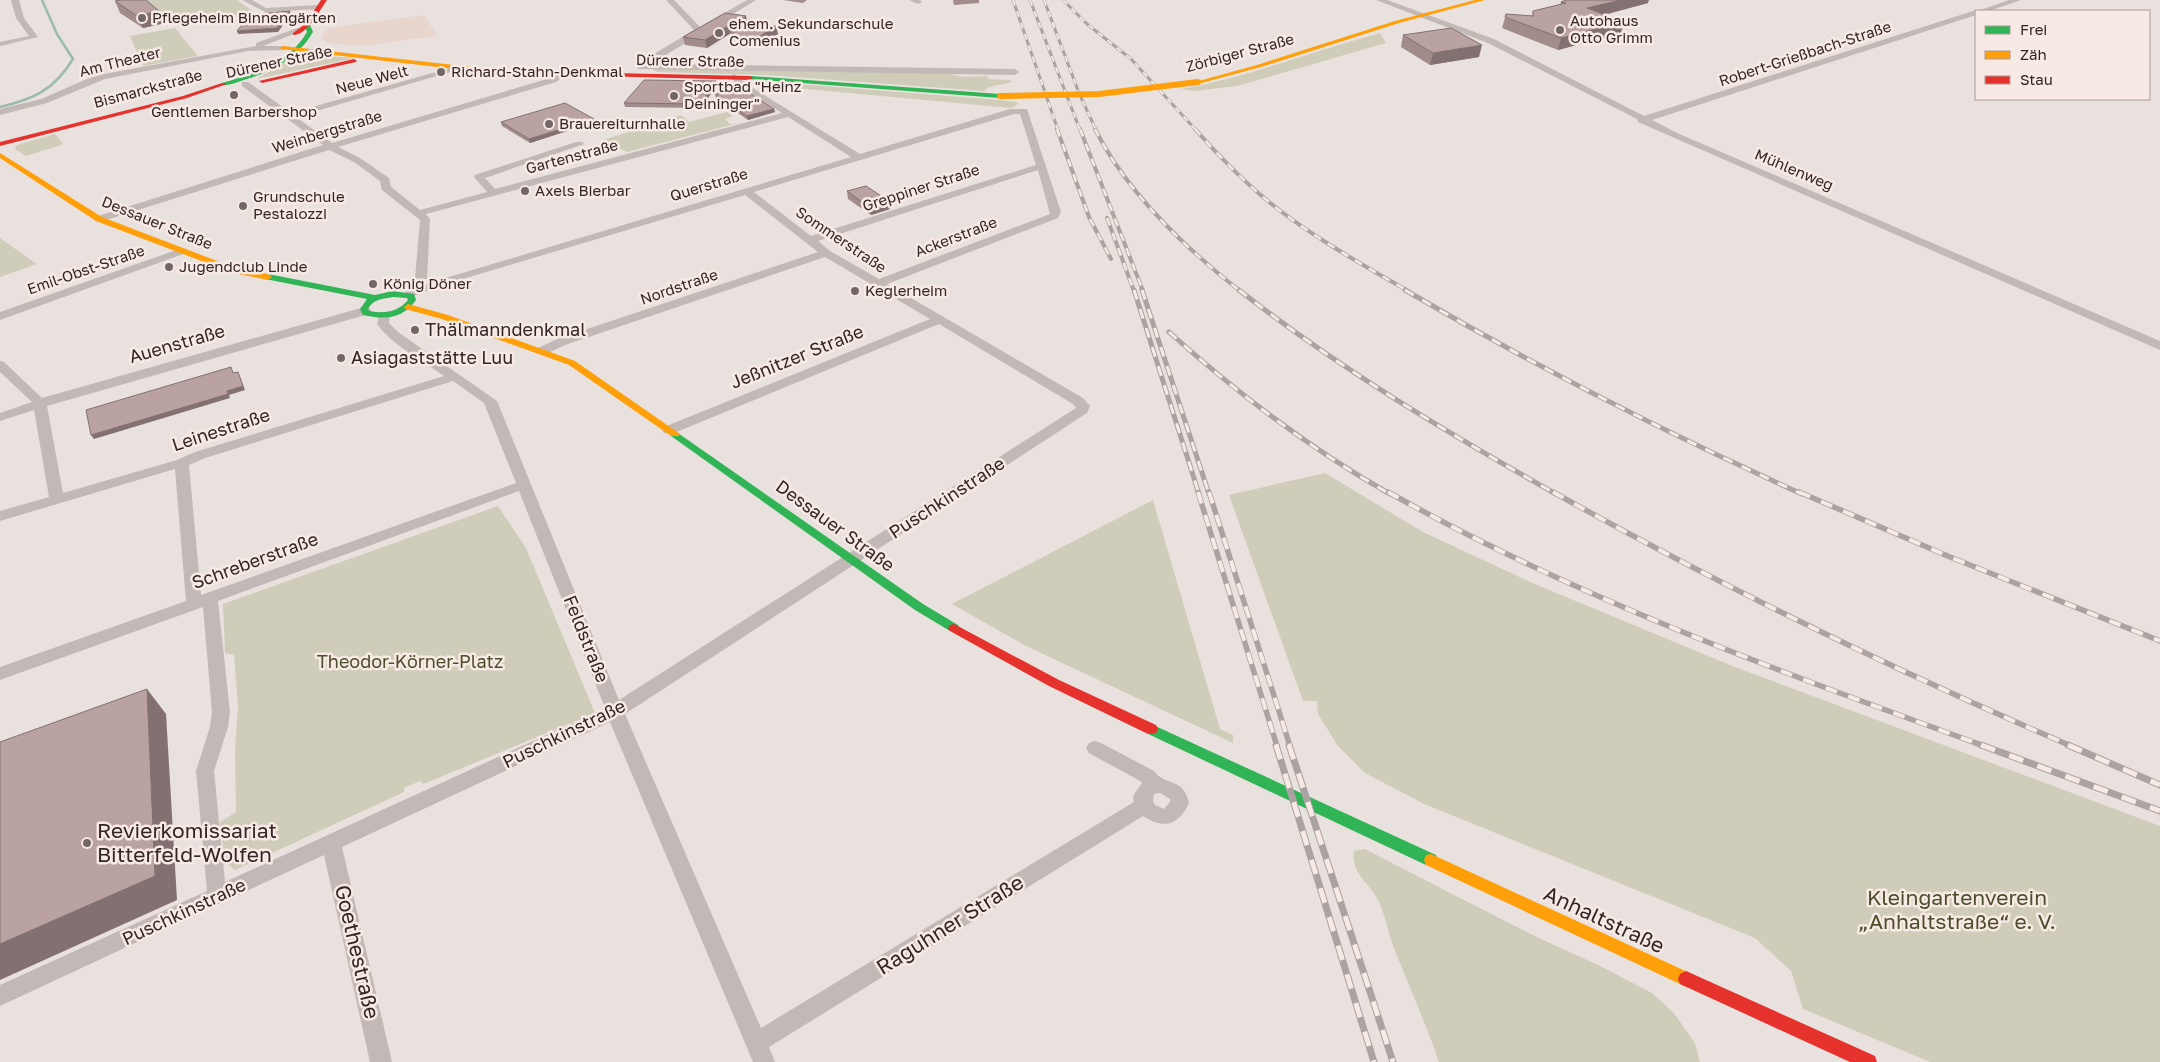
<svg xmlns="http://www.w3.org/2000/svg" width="2160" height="1062" viewBox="0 0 2160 1062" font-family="'Golos Text',sans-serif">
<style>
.green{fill:#cfcdb9}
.plaza{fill:#e7d5ce}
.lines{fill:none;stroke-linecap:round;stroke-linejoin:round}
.stream{stroke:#9bbab0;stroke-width:2.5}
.street{fill:#c2b9b7;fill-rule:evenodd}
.fast{fill:#30b455;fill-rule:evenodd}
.slow{fill:#ff9f0a;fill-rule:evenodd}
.jam{fill:#e5322d;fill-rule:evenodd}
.rail-far4-casing{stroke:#aaa3a1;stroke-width:3}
.rail-far3-casing{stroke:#aaa3a1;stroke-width:4}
.rail-far2-casing{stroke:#aaa3a1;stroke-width:5}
.rail-far1-casing{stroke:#aaa3a1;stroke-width:5.5}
.rail-casing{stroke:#aaa3a1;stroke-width:7}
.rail-far4{stroke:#f7e9e4;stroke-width:2;stroke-dasharray:6;stroke-linecap:butt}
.rail-far3{stroke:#f7e9e4;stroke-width:2.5;stroke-dasharray:8;stroke-linecap:butt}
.rail-far2{stroke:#f7e9e4;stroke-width:3;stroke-dasharray:10;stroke-linecap:butt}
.rail-far1{stroke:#f7e9e4;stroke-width:4;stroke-dasharray:12;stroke-linecap:butt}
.rail{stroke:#f7e9e4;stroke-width:5;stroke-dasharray:15;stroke-linecap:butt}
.slow-bridge{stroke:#ff9f0a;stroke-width:6}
.wall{fill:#a18b8b}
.shaded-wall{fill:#837171}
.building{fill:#bba2a2;stroke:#837171}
.poi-dot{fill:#726766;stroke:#f7e9e4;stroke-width:2}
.labels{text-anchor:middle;stroke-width:5;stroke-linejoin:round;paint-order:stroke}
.far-poi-label{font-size:15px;fill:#322626;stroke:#f7e9e4;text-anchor:start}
.far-street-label{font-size:15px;fill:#322626;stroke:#f7e9e4}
.poi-label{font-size:18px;fill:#322626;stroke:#f7e9e4;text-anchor:start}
.street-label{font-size:18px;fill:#322626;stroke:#f7e9e4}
.park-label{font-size:18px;fill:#4b4e2c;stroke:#f7e9e4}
.near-poi-label{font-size:21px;fill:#322626;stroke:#f7e9e4;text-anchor:start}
.near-park-label{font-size:21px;fill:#4b4e2c;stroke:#f7e9e4}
.near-street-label{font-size:21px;fill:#322626;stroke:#f7e9e4}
</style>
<rect width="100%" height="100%" fill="#e9e1de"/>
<g class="green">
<polygon points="142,0 237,0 254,12 177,25"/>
<polygon points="175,28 198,56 143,66 130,36"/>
<path d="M1380,33L1386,43L1237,86L1194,91L1181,89C1249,77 1313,51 1380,33Z"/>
<polygon points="300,54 355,58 256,79"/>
<polygon points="653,68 941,72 963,77 987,76 989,79 1009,80 1013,82 989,87 984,91 766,75 658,72 653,70"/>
<polygon points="773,82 999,100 1017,102 1018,104 1011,108 774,86 767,91 761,87 763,84"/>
<polygon points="727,112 733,116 725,119 730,124 739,123 627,152 603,140 681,115 689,122"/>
<polygon points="55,134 63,144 58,146 26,156 15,149 16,146 20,144"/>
<polygon points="0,238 4,241 37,264 0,277"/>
<polygon points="1325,473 1423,532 1537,585 1735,667 2160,826 2160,1062 1930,1062 1803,1009 1791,971 1755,938 1424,804 1365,773 1338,746 1318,714 1317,701 1303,701 1229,495"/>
<polygon points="1153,500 1220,729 1233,735 1233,743 1026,646 952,604"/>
<polygon points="498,506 526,548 595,713 431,781 423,784 420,781 404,788 404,792 235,870 225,862 220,822 236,812 235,750 238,705 234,655 225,653 223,604"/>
<path d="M1365,849L1458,897L1543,940L1596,964L1652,993L1673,1012L1695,1043L1700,1062H1439C1426,1024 1410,988 1395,951C1389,936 1386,919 1380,904C1372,884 1350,874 1354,851Z"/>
</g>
<polygon class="plaza" points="424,15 437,36 362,46 328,43 321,39 325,30 328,28"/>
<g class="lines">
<path class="stream" d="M0,107C34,99 54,90 73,59L57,34L42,0"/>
<g class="street">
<polygon points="11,0 19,0 24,18 38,37 0,46 0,42 29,36 16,18"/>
<polygon points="242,0 252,0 266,8 319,5 323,7 319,9 265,12"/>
<polygon points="666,0 674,0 700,27 747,0 756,0 651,64 1015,69 1019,72 1015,75 637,69 637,64 694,30"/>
<polygon points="909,0 920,0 922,2 918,4"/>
<polygon points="1376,0 1387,0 1494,39 1644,116 1973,11 1978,11 1976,11 1976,15 1652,120 1677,133 2160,341 2160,350 1638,122 1637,119 1488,43"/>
<polygon points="2009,0 2021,0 1989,11 1978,11"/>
<polygon points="297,28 304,30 263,46 283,46 287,48 286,50 248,51 105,79 47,103 0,115 0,109 41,99 87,79 104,74 256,46 256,43"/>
<path d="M457,66L464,68L296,117L332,143L550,78L559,72H565V76L556,82L338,147L360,158L389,178L391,187L420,210L487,192L474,177L475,175L576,142H582L584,144L485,178L495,189L782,113L742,89L730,77L734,74L748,85L860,154L1010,109H1027L1061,212L1058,218L887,284L1083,398L1090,406L1087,413L625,714L761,1028L1134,802L1133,796L1142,783L1140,781L1089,753L1086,748L1089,743L1095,741L1101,743L1154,771C1165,787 1183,776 1189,803C1179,825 1164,830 1143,816L769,1047L775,1062H753L610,722L342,847L392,1062H370L324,855L0,1006V985L207,891L196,771L210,727L212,712L203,607L0,680V667L186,601L175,469L0,521V511L49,497L34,410L0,421V413L32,402L0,372V361L4,362L42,398L361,308H369L371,311L369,314L47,406L63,493L177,460L195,452L444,376C422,360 393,346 377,324L380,312H388L390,315L389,323L398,332L497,401L619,700L1076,408L1073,404L939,324L674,433H664L662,430L664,427L930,319L825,257L565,345L546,354H538L536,351L538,348L557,339L818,252L745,195L439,286L409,298L405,297L403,295L406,292L401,289L415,278L420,220L382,190L380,181L354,162L329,150L103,221H95L94,219L95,217L323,145L242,86V82H248L291,113ZM1014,114H1020L1036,165L811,236L754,192ZM788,117L851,157L419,286L427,278L430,219L426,214ZM1038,170L1050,214L879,279L830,251L818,241ZM453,381L484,403L516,483L201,595L189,465L205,458ZM519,491L605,708L225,882L214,771L228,727L230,712L218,601ZM1160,793L1170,799V802L1164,809L1155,805L1153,801L1154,794Z"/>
<polygon points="182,248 186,249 187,251 186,253 0,320 0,312"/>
</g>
<g class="fast">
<path d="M307,23L310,25L313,32C297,59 273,71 244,80C237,82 229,86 222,85V83C255,73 289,63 307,32L304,25Z"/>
<polygon points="750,76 1000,94 1003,96 1000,98 748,79 747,78"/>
<path d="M268,274L375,295L393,291L414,294L416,300C403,319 384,320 363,315L360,309L367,299L265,279V275ZM393,297L407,298L408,300C398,312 384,314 370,311L368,309C373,299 383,299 393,297Z"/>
<polygon points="675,431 923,604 958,625 960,628 958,631 950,631 915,610 671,436 670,434 671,432"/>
<polygon points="1151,724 1436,855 1438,860 1436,865 1431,866 1426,865 1146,733 1144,729 1146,725"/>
</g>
<g class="slow">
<polygon points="1475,0 1485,0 1399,23 1261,67 1198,84 1195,82 1257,65 1395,21"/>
<polygon points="283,46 499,70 520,70 523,72 520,74 499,74 281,49 280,48"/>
<polygon points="0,153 102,217 238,269 268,274 272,277 268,280 233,273 96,221 0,158"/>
<polygon points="408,304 448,315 575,361 680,434 679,436 671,436 569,365 442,319 405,309 404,307"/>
<polygon points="1431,854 1692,974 1694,979 1692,984 1686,987 1680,984 1426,865 1424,860 1426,855"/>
</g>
<g class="jam">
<path d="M321,0H327C319,11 308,35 293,35V33L305,24Z"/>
<polygon points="354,59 357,61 356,62 262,83 259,81"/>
<polygon points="518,71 750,76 753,78 750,80 520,74 518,73"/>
<polygon points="222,83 227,84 187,98 0,146 0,142 183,96"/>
<polygon points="954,624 1059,680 1156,725 1158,729 1156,733 1151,734 1146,733 1049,686 950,631 948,628 950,625"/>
<polygon points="1686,971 1875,1056 1877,1062 1850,1062 1680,984 1678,979 1680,974"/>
</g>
<defs>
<g id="rail-far4">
<polyline points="1013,0 1058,130"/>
<polyline points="1030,0 1080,130"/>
<polyline points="1044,0 1079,93 1096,130"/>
<polyline points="1063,0 1087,24 1131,59 1196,130"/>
</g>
<g id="rail-far3">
<polyline points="1057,129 1089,217 1111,259"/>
<polyline points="1080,129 1143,291"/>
<path d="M1095,129C1127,193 1184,247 1240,291"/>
<path d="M1195,129C1218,155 1242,180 1269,202C1311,236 1361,264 1408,291"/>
<polyline points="1107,218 1134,291"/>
</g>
<g id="rail-far2">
<polyline points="1134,290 1199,494"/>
<polyline points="1142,290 1209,494"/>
<path d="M1239,290C1337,367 1446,432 1556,494"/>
<path d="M1405,290C1533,365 1666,433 1802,494"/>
<path d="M1169,332C1238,394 1309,448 1390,494"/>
</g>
<g id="rail-far1">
<polyline points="1198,492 1277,746"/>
<polyline points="1209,492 1290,746"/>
<path d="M1388,492C1576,598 1781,672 1984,746"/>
<path d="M1553,492C1721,586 1894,670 2071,746"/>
<polyline points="1799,492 1950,557 2160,641"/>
</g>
<g id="rail">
<polyline points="1276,745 1374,1062"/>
<polyline points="1289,745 1393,1062"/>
<polyline points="1981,745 2160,811"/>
<polyline points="2068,745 2160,785"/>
</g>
</defs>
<use href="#rail-far4" class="rail-far4-casing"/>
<use href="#rail-far3" class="rail-far3-casing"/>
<use href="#rail-far2" class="rail-far2-casing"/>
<use href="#rail-far1" class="rail-far1-casing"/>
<use href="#rail" class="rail-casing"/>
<use href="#rail-far4" class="rail-far4"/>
<use href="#rail-far3" class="rail-far3"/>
<use href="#rail-far2" class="rail-far2"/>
<use href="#rail-far1" class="rail-far1"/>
<use href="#rail" class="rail"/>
<polyline class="slow-bridge" points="1000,96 1099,94 1198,82"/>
</g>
<g class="wall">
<polygon points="783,0 807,0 803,3"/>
<polygon points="953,0 979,0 979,3 954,5"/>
<polygon points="115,1 165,23 143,28 120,13"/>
<polygon points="1561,2 1648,3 1604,15 1621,33 1558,50 1502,28 1506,14 1532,16 1533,11 1560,5"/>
<polygon points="746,16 747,22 778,34 755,48 738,47 731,33 707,48 685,45 683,37"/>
<polygon points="1403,35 1479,57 1430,65 1401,47"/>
<polygon points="717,85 701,108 625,107 624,103"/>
<polygon points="715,94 774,109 775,112 748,120 716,98"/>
<polygon points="594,119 595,122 530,143 502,126 501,122"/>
<polygon points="847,191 889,201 890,209 871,215 848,199"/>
</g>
<g class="shaded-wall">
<polygon points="1621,0 1649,0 1648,3 1584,20 1587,8"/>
<polygon points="159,11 165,23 143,28 137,16"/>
<polygon points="290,11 291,14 278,32 238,34 237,31"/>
<polygon points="746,16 747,24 738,21"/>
<polygon points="1624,22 1621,33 1558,50 1561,38"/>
<polygon points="730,25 731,33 707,48 705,40"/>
<polygon points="776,26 778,34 755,48 754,40"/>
<polygon points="1482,45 1479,57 1430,65 1433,53"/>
<polygon points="716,81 717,85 701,108 700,104"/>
<polygon points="774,109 775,112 748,120 747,116"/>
<polygon points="594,119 595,122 530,143 529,139"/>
<polygon points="889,201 890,209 871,215 870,208"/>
<polygon points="238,372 245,390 229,395 230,398 94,439 91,435 227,391"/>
<polygon points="147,689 166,714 177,900 0,980 0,944"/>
</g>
<g class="building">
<polygon points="121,0 146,0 159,11 137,16 115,1"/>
<polygon points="1566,0 1621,0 1587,8 1624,22 1561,38 1505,17 1506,14 1533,16 1533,11 1566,3 1561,2"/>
<polygon points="290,11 277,28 237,31 248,17 254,16 256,14"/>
<polygon points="725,13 746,16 738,21 776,26 754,40 736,39 730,25 705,40 683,37"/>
<polygon points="1451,28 1482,45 1433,53 1403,35"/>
<polygon points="644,80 716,81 700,104 624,103"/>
<polygon points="741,88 774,109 747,116 715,94"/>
<polygon points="565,103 594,119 529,139 501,122"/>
<polygon points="866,186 889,201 870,208 847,191"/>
<polygon points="231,367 233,373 238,372 243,386 227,391 228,394 91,435 86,410"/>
<polygon points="147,689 155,876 0,944 0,742"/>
</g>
<g class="poi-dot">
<circle cx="142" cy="18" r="5"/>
<circle cx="1560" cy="30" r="5"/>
<circle cx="719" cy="33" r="5"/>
<circle cx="441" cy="72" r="5"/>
<circle cx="234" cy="95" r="5"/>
<circle cx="674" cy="96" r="5"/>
<circle cx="549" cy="124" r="5"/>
<circle cx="525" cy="191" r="5"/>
<circle cx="243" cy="206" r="5"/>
<circle cx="169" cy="267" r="5"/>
<circle cx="373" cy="284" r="5"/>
<circle cx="855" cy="291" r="5"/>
<circle cx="415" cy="330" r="5"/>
<circle cx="341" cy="358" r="5"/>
<circle cx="87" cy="843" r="5"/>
</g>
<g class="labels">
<g class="far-poi-label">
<text x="152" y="23">Pflegeheim Binnengärten</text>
<text x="1570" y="26">Autohaus<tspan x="1570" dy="17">Otto Grimm</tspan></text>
<text x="729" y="29">ehem. Sekundarschule<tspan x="729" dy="17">Comenius</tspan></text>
<text x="451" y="77">Richard-Stahn-Denkmal</text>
<text x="684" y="92">Sportbad "Heinz<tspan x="684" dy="17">Deininger"</tspan></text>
<text x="234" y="117" text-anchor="middle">Gentlemen Barbershop</text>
<text x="559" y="129">Brauereiturnhalle</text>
<text x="535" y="196">Axels Bierbar</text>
<text x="253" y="202">Grundschule<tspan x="253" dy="17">Pestalozzi</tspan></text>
<text x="179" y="272">Jugendclub Linde</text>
<text x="383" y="289">König Döner</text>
<text x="865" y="296">Keglerheim</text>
</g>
<g class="far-street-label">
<text transform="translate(1240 53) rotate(-15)" y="5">Zörbiger Straße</text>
<text transform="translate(1805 54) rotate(-18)" y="5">Robert-Grießbach-Straße</text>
<text transform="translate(690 61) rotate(1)" y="5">Dürener Straße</text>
<text transform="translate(120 62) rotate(-14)" y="5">Am Theater</text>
<text transform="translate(279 62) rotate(-12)" y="5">Dürener Straße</text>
<text transform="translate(372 80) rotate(-15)" y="5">Neue Welt</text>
<text transform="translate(148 89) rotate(-15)" y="5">Bismarckstraße</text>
<text transform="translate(327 132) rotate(-17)" y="5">Weinbergstraße</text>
<text transform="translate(572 157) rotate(-15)" y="5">Gartenstraße</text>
<text transform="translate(1794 170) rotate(23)" y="5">Mühlenweg</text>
<text transform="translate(709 185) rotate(-17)" y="5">Querstraße</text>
<text transform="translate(921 188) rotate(-18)" y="5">Greppiner Straße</text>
<text transform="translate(157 223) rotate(22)" y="5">Dessauer Straße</text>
<text transform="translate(956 237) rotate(-21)" y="5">Ackerstraße</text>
<text transform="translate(841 240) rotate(34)" y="5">Sommerstraße</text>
<text transform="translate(86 270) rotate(-19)" y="5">Emil-Obst-Straße</text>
<text transform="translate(679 287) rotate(-19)" y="5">Nordstraße</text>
</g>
<g class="poi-label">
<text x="425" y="336">Thälmanndenkmal</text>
<text x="351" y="364">Asiagaststätte Luu</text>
</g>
<g class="street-label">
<text transform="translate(177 344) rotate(-16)" y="6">Auenstraße</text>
<text transform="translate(797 357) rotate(-22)" y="6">Jeßnitzer Straße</text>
<text transform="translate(221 430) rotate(-18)" y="6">Leinestraße</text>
<text transform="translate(947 498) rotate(-33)" y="6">Puschkinstraße</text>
<text transform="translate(835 526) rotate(36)" y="6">Dessauer Straße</text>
<text transform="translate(255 561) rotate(-20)" y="6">Schreberstraße</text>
<text transform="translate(586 639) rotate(68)" y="6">Feldstraße</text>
<text transform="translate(564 734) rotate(-26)" y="6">Puschkinstraße</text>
<text transform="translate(184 912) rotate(-25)" y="6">Puschkinstraße</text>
</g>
<g class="park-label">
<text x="410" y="668">Theodor-Körner-Platz</text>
</g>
<g class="near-poi-label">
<text x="97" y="838">Revierkomissariat<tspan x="97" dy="24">Bitterfeld-Wolfen</tspan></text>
</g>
<g class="near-park-label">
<text x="1957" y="905">Kleingartenverein<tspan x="1957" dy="24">„Anhaltstraße“ e. V.</tspan></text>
</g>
<g class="near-street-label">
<text transform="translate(1604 920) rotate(25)" y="7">Anhaltstraße</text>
<text transform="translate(950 925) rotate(-32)" y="7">Raguhner Straße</text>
<text transform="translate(357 952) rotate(77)" y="7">Goethestraße</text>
</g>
</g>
<rect x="1975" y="10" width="175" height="90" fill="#f7e9e4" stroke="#a89b98"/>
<rect x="1985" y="26" width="25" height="8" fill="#30b455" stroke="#a89b98"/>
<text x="2020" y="35" font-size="15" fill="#322626">Frei</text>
<rect x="1985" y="51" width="25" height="8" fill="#ff9f0a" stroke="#a89b98"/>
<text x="2020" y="60" font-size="15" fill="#322626">Zäh</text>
<rect x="1985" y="76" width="25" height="8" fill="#e5322d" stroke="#a89b98"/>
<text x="2020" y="85" font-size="15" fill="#322626">Stau</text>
</svg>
